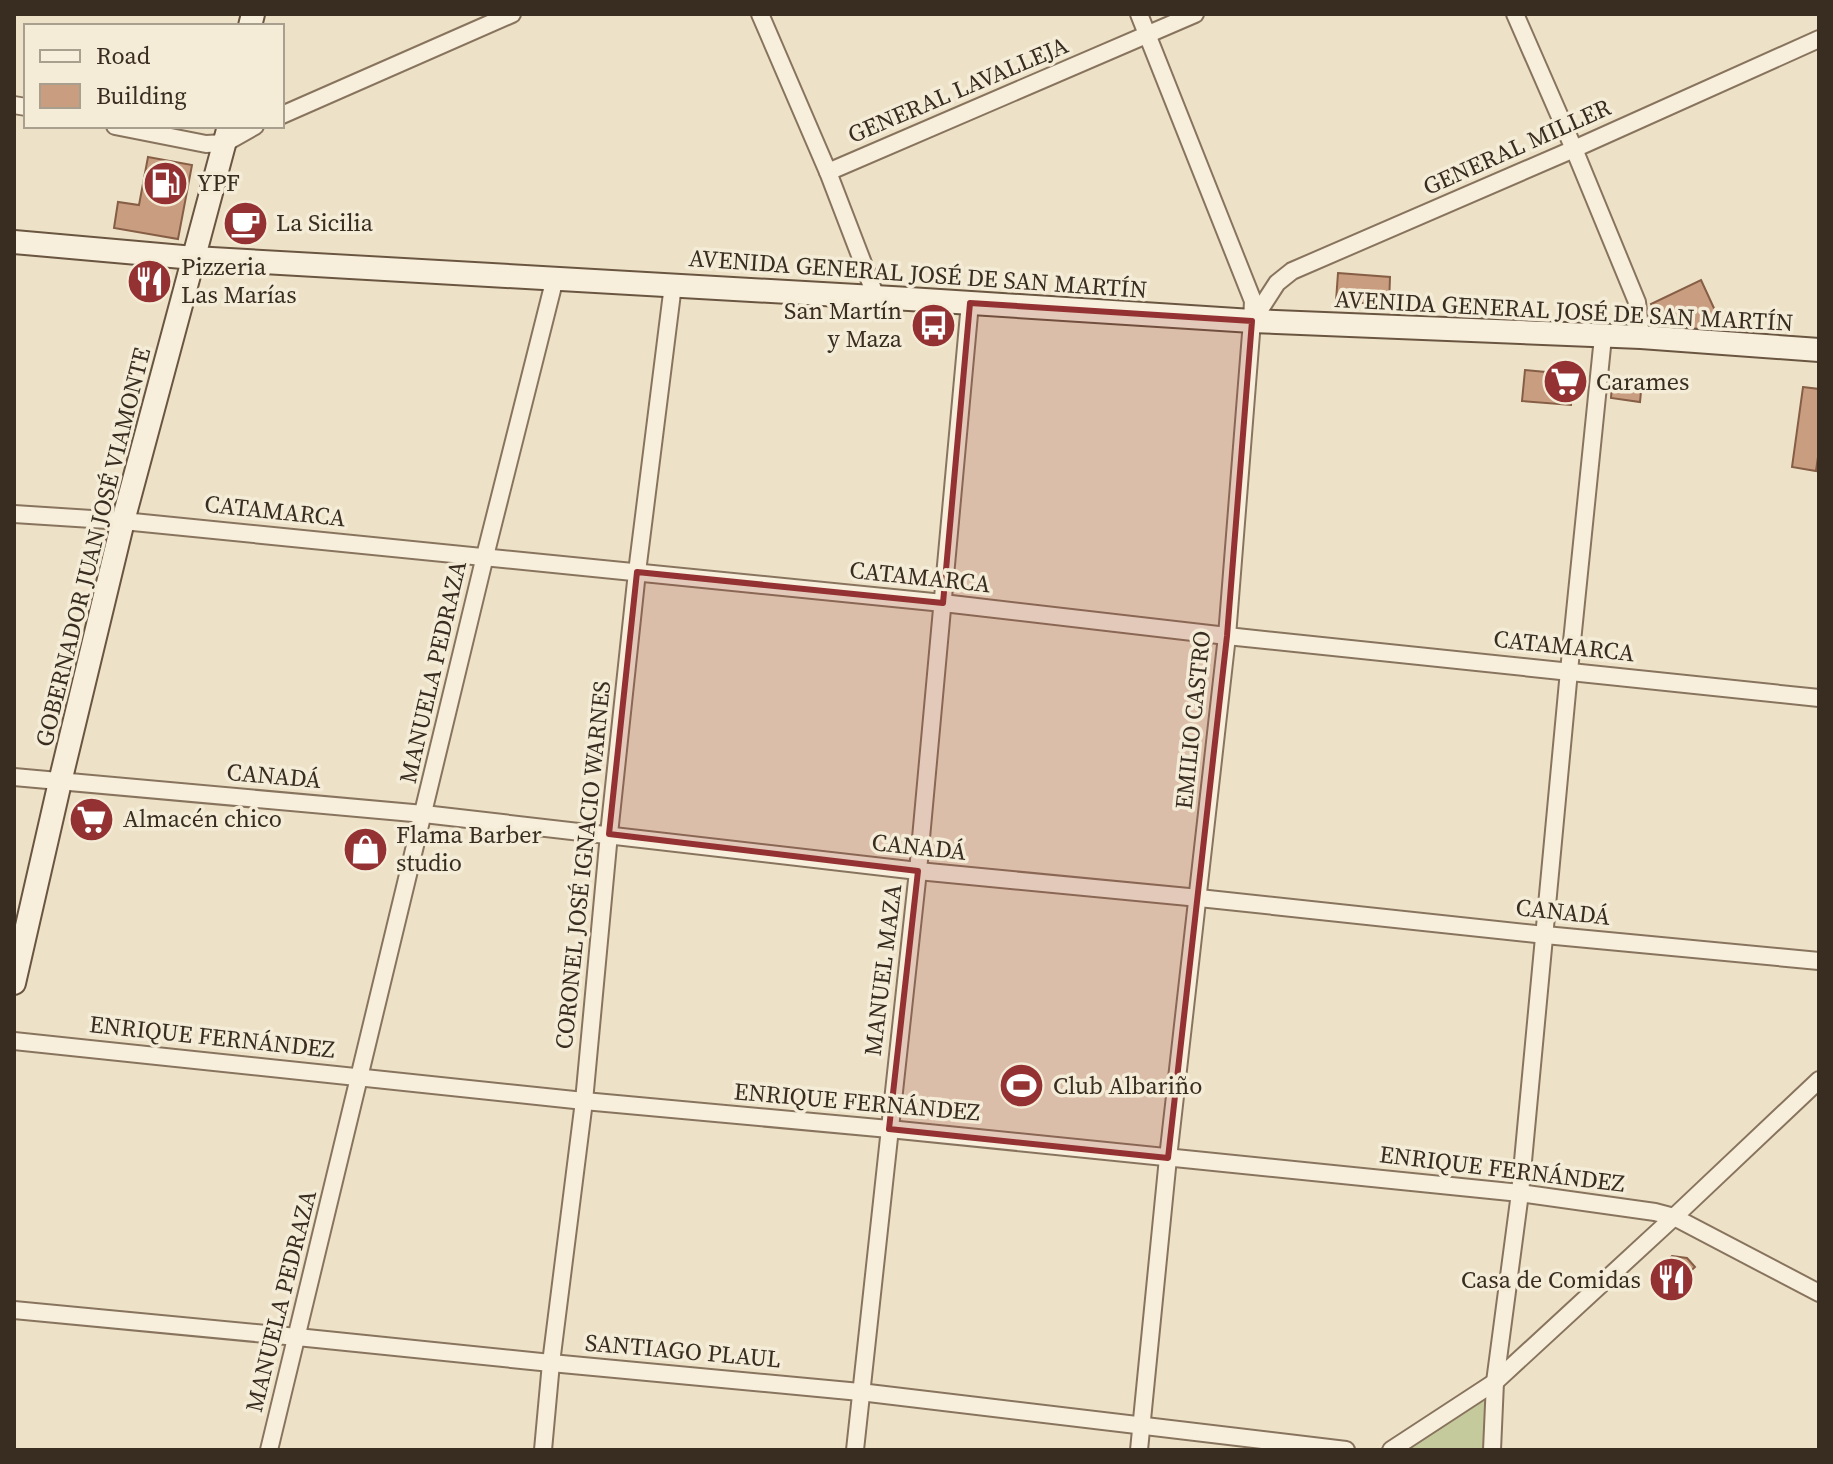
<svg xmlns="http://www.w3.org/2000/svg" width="1833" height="1464" viewBox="0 0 1833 1464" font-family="'Source Serif 4',serif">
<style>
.green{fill:#c5ca9c}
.building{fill:#c99e80;stroke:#865e45;stroke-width:2}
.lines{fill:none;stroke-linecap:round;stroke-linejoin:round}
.street-casing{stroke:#88745e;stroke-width:20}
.secondary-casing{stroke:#6a5541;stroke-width:26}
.street{stroke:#f7efdb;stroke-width:16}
.secondary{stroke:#f7efdb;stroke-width:22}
.marked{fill:#943132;fill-opacity:0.2;stroke:#943132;stroke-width:6;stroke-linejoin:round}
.labels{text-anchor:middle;stroke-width:7;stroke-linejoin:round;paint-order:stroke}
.street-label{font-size:24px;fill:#392c21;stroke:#f4ecd7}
.poi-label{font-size:24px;fill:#392c21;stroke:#f4ecd7;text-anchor:start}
</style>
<rect width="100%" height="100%" fill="#ede2c8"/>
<polygon class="green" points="1495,1382 1492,1450 1391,1450"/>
<g class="building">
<polygon points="148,157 192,165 178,239 114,228 118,202 139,205"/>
<polygon points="1338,273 1390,277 1389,305 1336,301"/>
<polygon points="1701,280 1724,330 1662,327 1651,304"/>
<polygon points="1525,370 1567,374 1573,382 1571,405 1522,401"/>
<polygon points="1622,378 1642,381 1640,402 1611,398 1612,385"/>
<polygon points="1803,387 1819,389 1819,450 1816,471 1792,467"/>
<polygon points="1672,1256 1687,1258 1695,1267 1671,1289 1655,1272"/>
</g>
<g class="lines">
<defs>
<g id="street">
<polyline points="760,14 828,172 876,297"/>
<polyline points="1139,14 1253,301 1252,321 1227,636 1168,1158 1139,1450"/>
<polyline points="1515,14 1574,149 1637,302 1641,337"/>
<polyline points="14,105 26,107"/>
<polyline points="282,115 512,14"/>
<polyline points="115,126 206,144 225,143 255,126"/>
<polyline points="828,172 1195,14"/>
<polyline points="1253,320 1277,283 1292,271 1574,149 1819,39"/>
<polyline points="14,514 123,521 943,603 1227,636 1819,698"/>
<polyline points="14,777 424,814 918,871 1199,898 1545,935 1819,961"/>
<polyline points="14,1041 584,1101 889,1129 1520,1193 1655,1212 1674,1217 1819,1293"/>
<polyline points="14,1310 297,1337 551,1363 860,1392 1346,1450"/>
<polyline points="269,1450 485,556 555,278"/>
<polyline points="543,1450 551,1363 584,1101 609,834 637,572 673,285"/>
<polyline points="855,1450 918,871 970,303"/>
<polyline points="1391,1450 1495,1382 1674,1217 1819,1080"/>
<polyline points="1492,1450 1495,1382 1520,1193 1569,671 1603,337"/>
</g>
<g id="secondary">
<polyline points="250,26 253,14"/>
<polyline points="14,242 194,258 909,299 1252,321 1641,337 1819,350"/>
<polyline points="14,983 60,782 123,521 229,126"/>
</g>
</defs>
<use href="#street" class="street-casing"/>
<use href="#secondary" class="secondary-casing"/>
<use href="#street" class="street"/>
<use href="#secondary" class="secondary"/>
</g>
<path class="marked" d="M970,303L1252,321L1227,636L1168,1158L889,1129L918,871L609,834L637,572L943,603Z"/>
<defs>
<symbol id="fuel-disc" viewBox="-11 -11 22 22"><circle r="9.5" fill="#943132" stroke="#f4ecd7"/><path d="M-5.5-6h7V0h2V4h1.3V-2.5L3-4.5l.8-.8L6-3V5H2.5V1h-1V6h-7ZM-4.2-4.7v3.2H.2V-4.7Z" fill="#fff"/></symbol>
<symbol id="cafe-disc" viewBox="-11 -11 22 22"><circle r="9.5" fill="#943132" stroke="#f4ecd7"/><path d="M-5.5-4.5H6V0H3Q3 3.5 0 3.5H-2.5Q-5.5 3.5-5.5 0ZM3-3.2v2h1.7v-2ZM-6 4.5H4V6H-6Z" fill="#fff"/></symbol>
<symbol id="restaurant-disc" viewBox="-11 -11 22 22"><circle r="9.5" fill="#943132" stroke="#f4ecd7"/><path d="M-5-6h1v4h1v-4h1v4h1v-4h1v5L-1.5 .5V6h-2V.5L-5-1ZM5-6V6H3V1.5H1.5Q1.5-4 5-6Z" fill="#fff"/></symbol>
<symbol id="bus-disc" viewBox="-11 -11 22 22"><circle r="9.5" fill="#943132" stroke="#f4ecd7"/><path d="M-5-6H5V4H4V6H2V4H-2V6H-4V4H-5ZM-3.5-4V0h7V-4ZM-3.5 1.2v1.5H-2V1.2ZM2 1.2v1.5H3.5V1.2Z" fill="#fff"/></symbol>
<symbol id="supermarket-disc" viewBox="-11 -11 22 22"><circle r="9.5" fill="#943132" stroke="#f4ecd7"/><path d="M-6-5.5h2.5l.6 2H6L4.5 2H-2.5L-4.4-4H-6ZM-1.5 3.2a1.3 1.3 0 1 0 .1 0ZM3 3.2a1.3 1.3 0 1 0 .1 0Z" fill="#fff"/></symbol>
<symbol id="shop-disc" viewBox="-11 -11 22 22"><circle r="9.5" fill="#943132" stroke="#f4ecd7"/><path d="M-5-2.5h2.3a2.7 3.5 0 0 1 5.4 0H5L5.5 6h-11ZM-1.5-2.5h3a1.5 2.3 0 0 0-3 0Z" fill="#fff"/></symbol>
<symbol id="stadium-disc" viewBox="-11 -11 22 22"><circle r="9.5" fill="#943132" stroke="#f4ecd7"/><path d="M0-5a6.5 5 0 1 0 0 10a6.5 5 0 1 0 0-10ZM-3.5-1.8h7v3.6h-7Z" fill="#fff"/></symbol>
</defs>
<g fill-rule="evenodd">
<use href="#fuel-disc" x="140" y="158" width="51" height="51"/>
<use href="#cafe-disc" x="220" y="198" width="51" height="51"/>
<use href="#restaurant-disc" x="124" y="256" width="51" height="51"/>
<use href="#bus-disc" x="908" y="300" width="51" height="51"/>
<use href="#supermarket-disc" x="1540" y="356" width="51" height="51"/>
<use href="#supermarket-disc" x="66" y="794" width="51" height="51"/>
<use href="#shop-disc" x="340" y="824" width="51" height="51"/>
<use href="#stadium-disc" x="996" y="1060" width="51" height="51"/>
<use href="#restaurant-disc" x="1646" y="1254" width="51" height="51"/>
</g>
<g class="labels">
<g class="street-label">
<text transform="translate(958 90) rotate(-23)" y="8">GENERAL LAVALLEJA</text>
<text transform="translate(1517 147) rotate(-24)" y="8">GENERAL MILLER</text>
<text transform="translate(918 274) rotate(4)" y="8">AVENIDA GENERAL JOSÉ DE SAN MARTÍN</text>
<text transform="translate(1564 311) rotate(3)" y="8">AVENIDA GENERAL JOSÉ DE SAN MARTÍN</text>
<text transform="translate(275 511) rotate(6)" y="8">CATAMARCA</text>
<text transform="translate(93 547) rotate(-76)" y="8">GOBERNADOR JUAN JOSÉ VIAMONTE</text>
<text transform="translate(920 577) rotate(6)" y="8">CATAMARCA</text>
<text transform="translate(1564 646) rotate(6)" y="8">CATAMARCA</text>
<text transform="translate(433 672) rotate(-77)" y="8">MANUELA PEDRAZA</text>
<text transform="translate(1193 720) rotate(-84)" y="8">EMILIO CASTRO</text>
<text transform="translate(274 776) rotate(5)" y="8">CANADÁ</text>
<text transform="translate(919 847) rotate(6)" y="8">CANADÁ</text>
<text transform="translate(583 865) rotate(-84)" y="8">CORONEL JOSÉ IGNACIO WARNES</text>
<text transform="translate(1563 912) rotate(6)" y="8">CANADÁ</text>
<text transform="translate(883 970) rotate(-83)" y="8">MANUEL MAZA</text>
<text transform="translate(212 1037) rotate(6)" y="8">ENRIQUE FERNÁNDEZ</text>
<text transform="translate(857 1102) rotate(5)" y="8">ENRIQUE FERNÁNDEZ</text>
<text transform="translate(1502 1169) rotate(7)" y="8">ENRIQUE FERNÁNDEZ</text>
<text transform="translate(281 1301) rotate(-76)" y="8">MANUELA PEDRAZA</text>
<text transform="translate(683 1351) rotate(5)" y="8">SANTIAGO PLAUL</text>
</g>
<g class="poi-label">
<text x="197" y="191">YPF</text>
<text x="276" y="231">La Sicilia</text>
<text x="181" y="275">Pizzeria<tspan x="181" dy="28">Las Marías</tspan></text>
<text x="902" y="319" text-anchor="end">San Martín<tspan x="902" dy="28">y Maza</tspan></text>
<text x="1596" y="390">Carames</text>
<text x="123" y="827">Almacén chico</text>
<text x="396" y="843">Flama Barber<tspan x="396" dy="28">studio</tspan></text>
<text x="1053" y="1094">Club Albariño</text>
<text x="1641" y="1288" text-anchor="end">Casa de Comidas</text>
</g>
</g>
<rect width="1833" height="1464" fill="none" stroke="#392c21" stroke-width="32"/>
<rect x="24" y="24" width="260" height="104" fill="#f4ecd7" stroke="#a99f8e" stroke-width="2"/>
<rect x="40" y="50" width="40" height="12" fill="#f7efdb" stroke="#a99f8e" stroke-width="2"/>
<text x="96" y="64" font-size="24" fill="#392c21">Road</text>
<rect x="40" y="84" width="40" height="24" fill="#c99e80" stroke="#a99f8e" stroke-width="2"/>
<text x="96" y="104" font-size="24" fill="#392c21">Building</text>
</svg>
